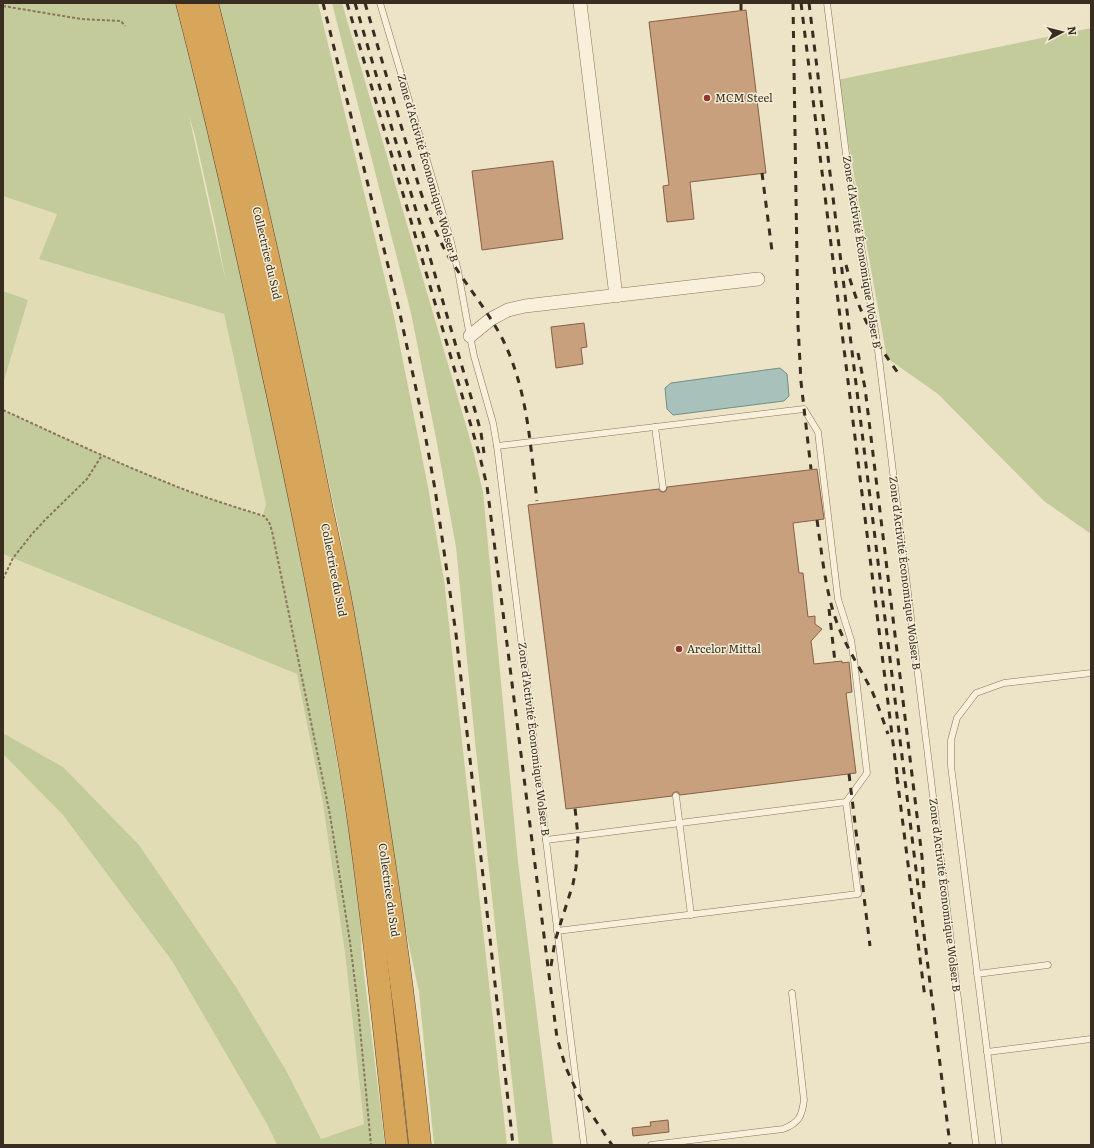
<svg xmlns="http://www.w3.org/2000/svg" width="1094" height="1148" viewBox="0 0 1094 1148" font-family="Literata,serif">
<style>
.farmland{fill:#e2dcb4}
.green{fill:#c3cb9b;fill-rule:evenodd}
.water{fill:#a8c1ba;stroke:#6e8f88}
.building{fill:#c9a07e;stroke:#866043}
.lines{fill:none;stroke-linecap:round;stroke-linejoin:round}
.lane-casing{stroke:#88755d;stroke-width:7}
.street-casing{stroke:#88755d;stroke-width:14}
.highway-casing{stroke:#564331;stroke-width:23}
.path{stroke:#88755d;stroke-width:2;stroke-dasharray:3 2;stroke-linecap:butt}
.lane{stroke:#f8f0da;stroke-width:6}
.street{stroke:#f8f0da;stroke-width:13}
.highway{stroke:#d8a65b;stroke-width:22}
.rail{stroke:#382d20;stroke-width:3;stroke-dasharray:7 7;stroke-linecap:butt}
.poi-dot{fill:#94322f;stroke:#f4edd6;stroke-width:1.5}
.labels{text-anchor:middle;stroke-width:3;stroke-linejoin:round;paint-order:stroke}
.poi-label{font-size:11px;fill:#382d20;stroke:#f4edd6;text-anchor:start}
.street-label{font-size:11px;fill:#382d20;stroke:#f4edd6}
</style>
<rect width="100%" height="100%" fill="#ede3c7"/>
<g class="farmland">
<polygon points="3,196 57,214 39,259 224,314 266,504 264,516 196,494 168,483 102,455 3,410 3,384 28,300 3,291"/>
<polygon points="3,554 297,674 322,798 345,953 364,1124 321,1139 287,1072 236,988 63,767 3,733"/>
<polygon points="3,754 63,815 172,961 267,1124 277,1145 3,1145"/>
</g>
<g class="green">
<path d="M3,3H175L198,93L234,243L276,436L316,637L359,891L362,957L385,1145H277L267,1124L172,961L63,815L3,754V733L63,767L139,845L236,987L287,1072L321,1139L364,1124L345,953L322,798L297,674L3,554V410L102,455L168,483L196,494L263,516L266,504L224,314L39,259L57,214L3,196ZM189,116L195,136L215,225L226,282Z"/>
<polygon points="218,3 318,3 394,316 428,487 444,580 507,1145 434,1145 419,992 405,927 395,857 341,539 295,325 270,213 239,84"/>
<polygon points="332,3 342,3 472,446 483,492 518,862 553,1145 519,1145 475,741 456,547 436,438 411,313"/>
<polygon points="1091,28 1091,534 1044,501 938,394 887,358 837,80"/>
<polygon points="3,291 28,300 3,384"/>
</g>
<polygon class="water" points="780,368 787,374 789,396 784,401 673,415 667,409 665,388 671,383"/>
<g class="building">
<polygon points="746,10 766,173 690,182 694,219 667,222 663,186 669,185 649,22"/>
<polygon points="553,161 563,239 482,250 472,171"/>
<polygon points="584,323 587,347 581,348 583,364 556,368 551,327"/>
<polygon points="817,469 824,519 793,523 799,573 803,573 808,617 815,616 815,624 822,629 811,641 814,664 842,661 842,663 849,662 852,692 846,693 856,773 680,795 678,792 675,792 673,793 672,796 566,809 528,505 659,489 660,491 663,492 666,491 667,487"/>
<polygon points="668,1120 669,1132 633,1136 632,1128 651,1126 650,1122"/>
</g>
<g class="lines">
<defs>
<g id="lane">
<polyline points="380,3 450,238 458,271 468,326 474,356 493,423 497,446 584,1145"/>
<polyline points="827,3 847,162 877,342 976,1145"/>
<polyline points="655,427 663,488"/>
<polyline points="497,446 804,409 818,432 838,599 851,640 854,660 867,773 846,802"/>
<polyline points="676,796 691,915"/>
<polyline points="546,840 846,802 858,894 557,931"/>
<polyline points="977,974 1048,965"/>
<polyline points="987,1052 1091,1039"/>
<path d="M651,1145L783,1129C799,1123 802,1116 804,1100L792,993"/>
<polyline points="999,1145 951,766 951,740 957,718 976,693 1004,683 1091,673"/>
</g>
<g id="street">
<polyline points="580,3 616,296"/>
<polyline points="470,336 491,319 508,310 525,306 758,279"/>
</g>
<g id="highway">
<path d="M187,3C217,118 243,234 268,350C301,500 332,651 356,803C373,916 384,1031 397,1145"/>
<path d="M207,3C250,171 288,340 322,510C331,552 340,594 347,636C377,805 403,974 420,1145"/>
</g>
</defs>
<use href="#lane" class="lane-casing"/>
<use href="#street" class="street-casing"/>
<use href="#highway" class="highway-casing"/>
<g class="path">
<polyline points="3,6 81,19 121,21 125,26"/>
<path d="M3,410C58,435 112,461 168,483C199,496 232,506 264,516L269,522L272,531L330,815L350,942L358,1007L371,1145"/>
<polyline points="3,579 13,558 32,534 45,520 87,479 102,455"/>
</g>
<use href="#lane" class="lane"/>
<use href="#street" class="street"/>
<use href="#highway" class="highway"/>
<g class="rail">
<polyline points="323,3 400,314 421,412 435,489 456,634 513,1145"/>
<polyline points="347,3 479,453 487,486 557,1038 566,1068 578,1094 612,1145"/>
<polyline points="355,3 476,414 481,433 484,453"/>
<path d="M365,3L420,190C428,214 437,237 450,259C467,286 487,310 502,338C528,390 530,444 537,501"/>
<polyline points="741,3 741,11"/>
<polyline points="793,3 798,325 801,382 811,469"/>
<polyline points="801,3 898,783"/>
<polyline points="809,3 950,1145"/>
<polyline points="762,173 772,251"/>
<path d="M846,265C853,292 863,319 878,343C885,355 893,366 901,377"/>
<polyline points="858,353 865,388 922,857 924,889"/>
<path d="M817,520C822,554 825,590 837,623C846,647 860,668 872,691C878,705 883,720 888,734"/>
<polyline points="829,609 835,662"/>
<polyline points="849,774 870,946"/>
<polyline points="897,777 925,998"/>
<polyline points="551,966 555,941 573,884 576,868 578,836 575,808"/>
</g>
</g>
<g class="poi-dot">
<circle cx="707" cy="98" r="4"/>
<circle cx="679" cy="649" r="4"/>
</g>
<g class="labels">
<g class="poi-label">
<text x="715" y="102">MCM Steel</text>
<text x="687" y="653">Arcelor Mittal</text>
</g>
<g class="street-label">
<text transform="translate(428 168) rotate(74)" y="4">Zone d'Activité Économique Wolser B</text>
<text transform="translate(862 252) rotate(81)" y="4">Zone d'Activité Économique Wolser B</text>
<text transform="translate(267 253) rotate(77)" y="4">Collectrice du Sud</text>
<text transform="translate(334 570) rotate(79)" y="4">Collectrice du Sud</text>
<text transform="translate(905 573) rotate(83)" y="4">Zone d'Activité Économique Wolser B</text>
<text transform="translate(534 739) rotate(83)" y="4">Zone d'Activité Économique Wolser B</text>
<text transform="translate(389 890) rotate(82)" y="4">Collectrice du Sud</text>
<text transform="translate(945 895) rotate(83)" y="4">Zone d'Activité Économique Wolser B</text>
</g>
</g>
<rect width="1094" height="1148" fill="none" stroke="#382d20" stroke-width="8"/>
<g transform="translate(1062 32) rotate(83)" stroke="#f4edd6" stroke-width="3" paint-order="stroke">
<path d="M0-3L7 15L0 10L-7 15Z" fill="#382d20"/>
<text y="-6" font-size="11" font-weight="bold" text-anchor="middle" fill="#382d20">N</text>
</g>
</svg>
